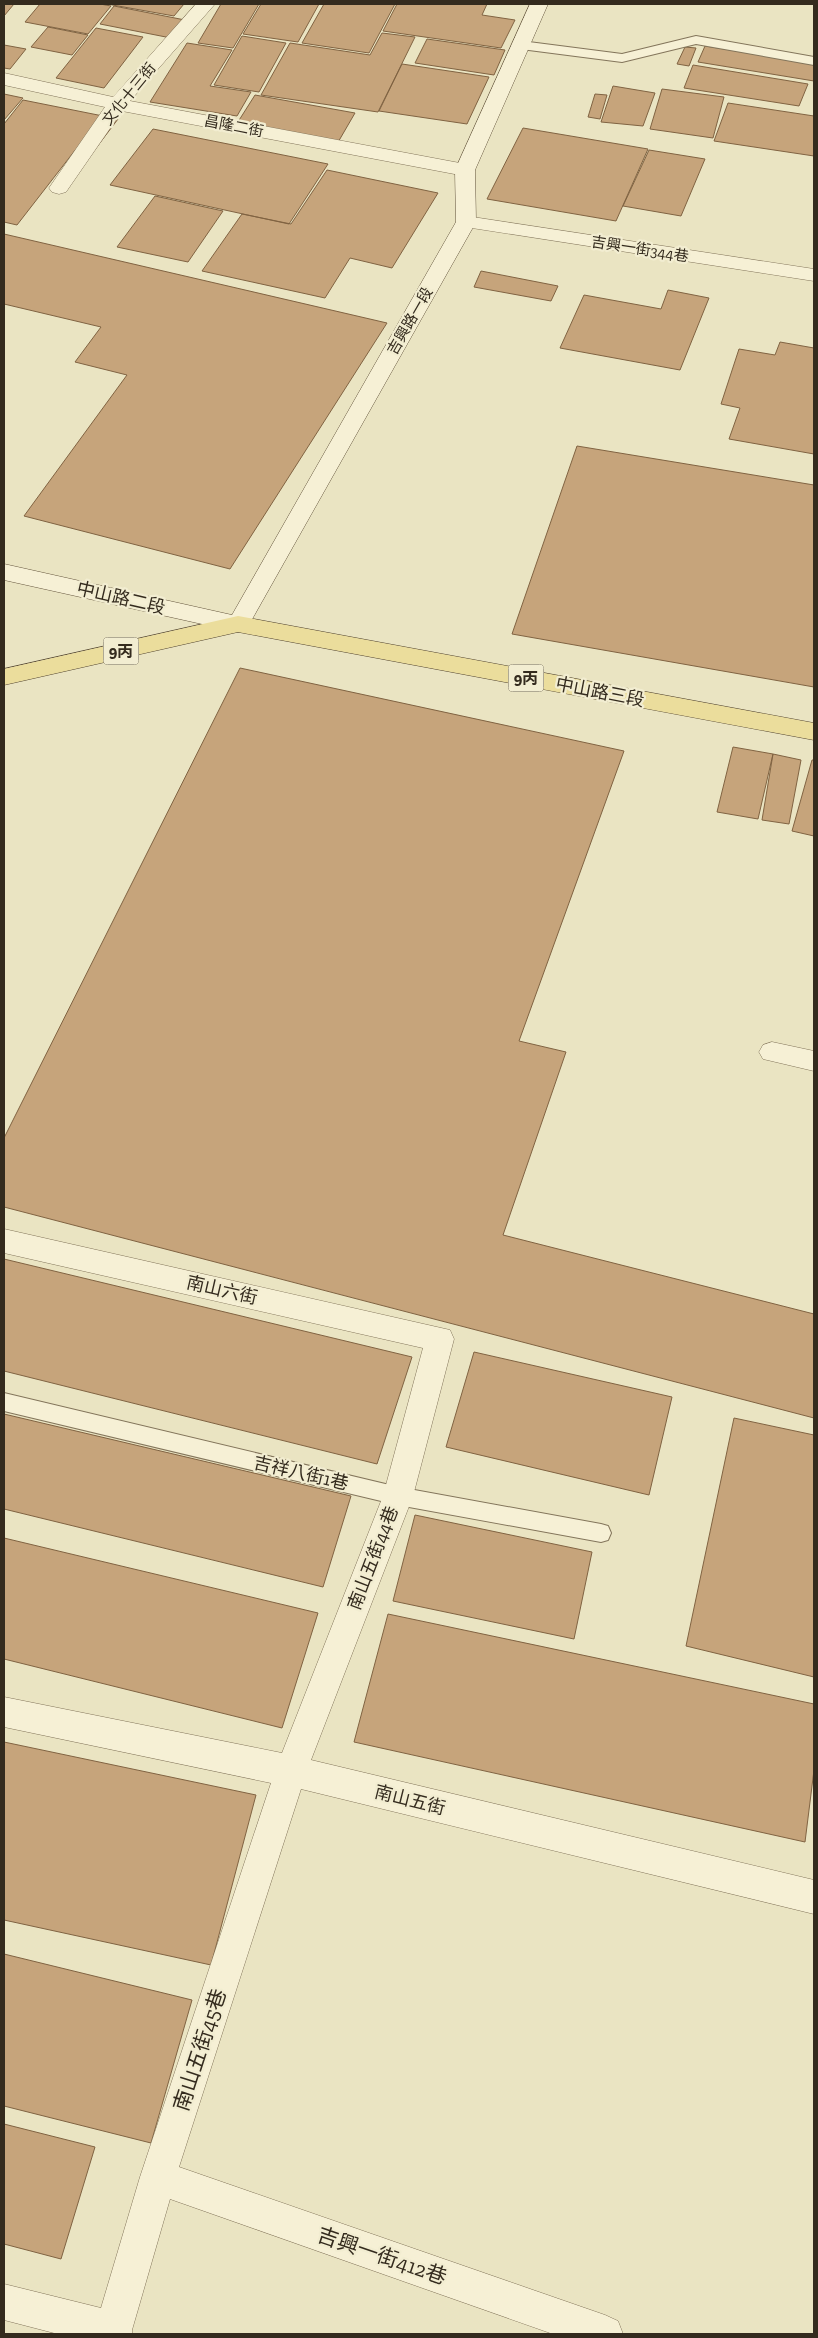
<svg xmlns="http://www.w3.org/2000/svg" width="818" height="2338" font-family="'Zilla Slab','Noto Sans TC',serif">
	<rect width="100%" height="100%" fill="#eae4c2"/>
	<path fill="#c6a47b" stroke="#806342" d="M4,4h10l-10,12z
		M40,4h60l11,2 -23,28 -63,-12z
		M107,4h77l-10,12z
		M221,4h38l-26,44 -35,-5z
		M261,4h58l-21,38 -55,-8z
		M324,4h71l-26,49 -67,-10z
		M397,4h90l-5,11 33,5 -14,28 -118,-17z
		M114,6l71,14 -14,18 -71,-14z
		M48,27l40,8 -16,20 -41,-8z
		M96,28l47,9 -39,51 -48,-10z
		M382,33l33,4 -37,75 -117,-17 29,-52 80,12z
		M242,36l44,7 -27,49 -45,-7z
		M427,39l78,11 -11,25 -79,-12z
		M187,43l45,7 -22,36 41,6 -14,24 -87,-14z
		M4,45l22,4 -16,20 -6,-1z
		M705,46l109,17v18l-116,-19z
		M685,47l11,1 -7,18 -12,-2z
		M402,64l87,13 -22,47 -88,-13z
		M693,65l115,19 -9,22 -115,-18z
		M613,86l42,7 -12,33 -42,-4z
		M662,89l62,8 -11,41 -63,-9z
		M4,94l19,4 -19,22z
		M595,94l12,1 -7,24 -12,-2z
		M255,95l100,18 -18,31 -101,-19z
		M23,100l95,19 -25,33 -17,-3 -59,76 -13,-3v-98z
		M728,103l86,13v40l-100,-15z
		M523,128l125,21 -32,72 -129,-22z
		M153,129l175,35 -39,60 -179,-39z
		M649,150l56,9 -24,57 -58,-10z
		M327,170l111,23 -46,75 -42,-10 -25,40 -123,-27 40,-57 49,10z
		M155,196l68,15 -35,51 -71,-15z
		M4,234l383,89 -157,246 -206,-53 103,-141 -52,-13 26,-35 -97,-23z
		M481,271l77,15 -7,15 -77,-14z
		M668,290l41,8 -29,72 -120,-22 24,-53 77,14z
		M780,342l34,6v106l-85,-15 11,-31 -19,-4 18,-55 36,6z
		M577,446l237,39v202l-302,-53z
		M240,668l384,83 -105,290 47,11 -63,183 311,79v104l-810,-211v-69z
		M733,747l40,7 -15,65 -41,-7z
		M773,754l28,6 -12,64 -27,-4z
		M812,760h2v76l-22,-5z
		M4,1259l408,98 -35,107 -373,-93z
		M474,1352l198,45 -23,98 -203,-48z
		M4,1414l347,82 -28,91 -319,-78z
		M734,1418l80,17v242l-128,-31z
		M415,1515l177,37 -18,87 -181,-38z
		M4,1538l314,75 -36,115 -278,-69z
		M388,1614l426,90v66l-9,72 -451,-100z
		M4,1742l252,53 -45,170 -207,-45z
		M4,1954l188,46 -41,143 -147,-37z
		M4,2124l91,23 -34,112 -57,-15z"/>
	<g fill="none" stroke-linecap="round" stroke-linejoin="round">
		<g stroke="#83755b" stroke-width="2">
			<path id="lane" d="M696,36l118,21v8l-118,-21 -74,18 -101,-13 -6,-4 6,-4 101,13z
				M4,1393l394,94 203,37 7,2 3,7 -3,7 -7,2 -203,-37 -394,-94z"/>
		</g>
		<g stroke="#83755b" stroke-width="1">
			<path id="street" d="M196,4h19l-85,97 335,63 7,2 3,4 -3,4 -7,2 -343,-65 -56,81 -7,2 -7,-2 -3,-4 56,-81 -101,-22v-12l109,24z
				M466,216l348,53v12l-355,-55 -3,-4 3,-4z
				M772,1042l42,9v20l-51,-12 -4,-7 4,-7z
				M4,1229l446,101 4,9 -41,157 -102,264 503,120v34l-513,-125 -122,378 426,148 13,6 5,13h-70l-383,-135 -38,131v4h-74l-54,-14v-36l97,24 39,-131 131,-394 -267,-56v-30l278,56 101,-257 40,-148 -419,-95z"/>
		</g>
		<g stroke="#65563e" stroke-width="1">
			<path id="secondary" d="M530,4h18l-73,166 1,52 -230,408 -8,2 -234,-52v-16l228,51 224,-393 -1,-52z"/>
		</g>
		<g stroke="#51432f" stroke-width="1">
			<path id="primary" d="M238,616l576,107v17l-576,-108 -234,53v-16z"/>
		</g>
		<use href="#lane" fill="#f6f0d5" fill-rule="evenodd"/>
		<use href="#street" fill="#f6f0d5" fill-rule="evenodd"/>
		<use href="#secondary" fill="#f6f0d5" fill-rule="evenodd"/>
		<use href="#primary" fill="#ebdd9c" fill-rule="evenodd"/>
	</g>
	<g text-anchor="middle" stroke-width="4.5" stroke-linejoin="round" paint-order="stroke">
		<g font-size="15" fill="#342b1e" stroke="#f2edd1">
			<text transform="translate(129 94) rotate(-51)" y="5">文化十三街</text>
			<text transform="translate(234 126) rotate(11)" y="5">昌隆二街</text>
			<text transform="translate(640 249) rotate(9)" y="5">吉興一街344巷</text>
			<text transform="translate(410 321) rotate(-60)" y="5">吉興路一段</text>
		</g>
		<g fill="#f2edd1" stroke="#6d6554" stroke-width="1">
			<rect x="103.5" y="637.5" width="35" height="27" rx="4"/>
			<rect x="508.5" y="664.5" width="35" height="27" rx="4"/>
		</g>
		<g font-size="16" font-weight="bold" fill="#342b1e">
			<text x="121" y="657">9丙</text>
			<text x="526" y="684">9丙</text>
		</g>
		<g font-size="18" fill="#342b1e" stroke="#f2edd1">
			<text transform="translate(121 598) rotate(13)" y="6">中山路二段</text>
			<text transform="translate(600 692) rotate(11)" y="6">中山路三段</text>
			<text transform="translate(222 1290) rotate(13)" y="6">南山六街</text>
			<text transform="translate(301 1473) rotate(13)" y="6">吉祥八街1巷</text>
			<text transform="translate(373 1558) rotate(-69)" y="6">南山五街44巷</text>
			<text transform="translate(410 1800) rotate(14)" y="6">南山五街</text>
		</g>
		<g font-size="21" fill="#342b1e" stroke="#f2edd1">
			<text transform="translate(200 2050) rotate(-72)" y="7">南山五街45巷</text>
			<text transform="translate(382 2256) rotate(19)" y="7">吉興一街412巷</text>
		</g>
	</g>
	<rect width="818" height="2338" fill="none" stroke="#342b1e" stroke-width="10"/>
</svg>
